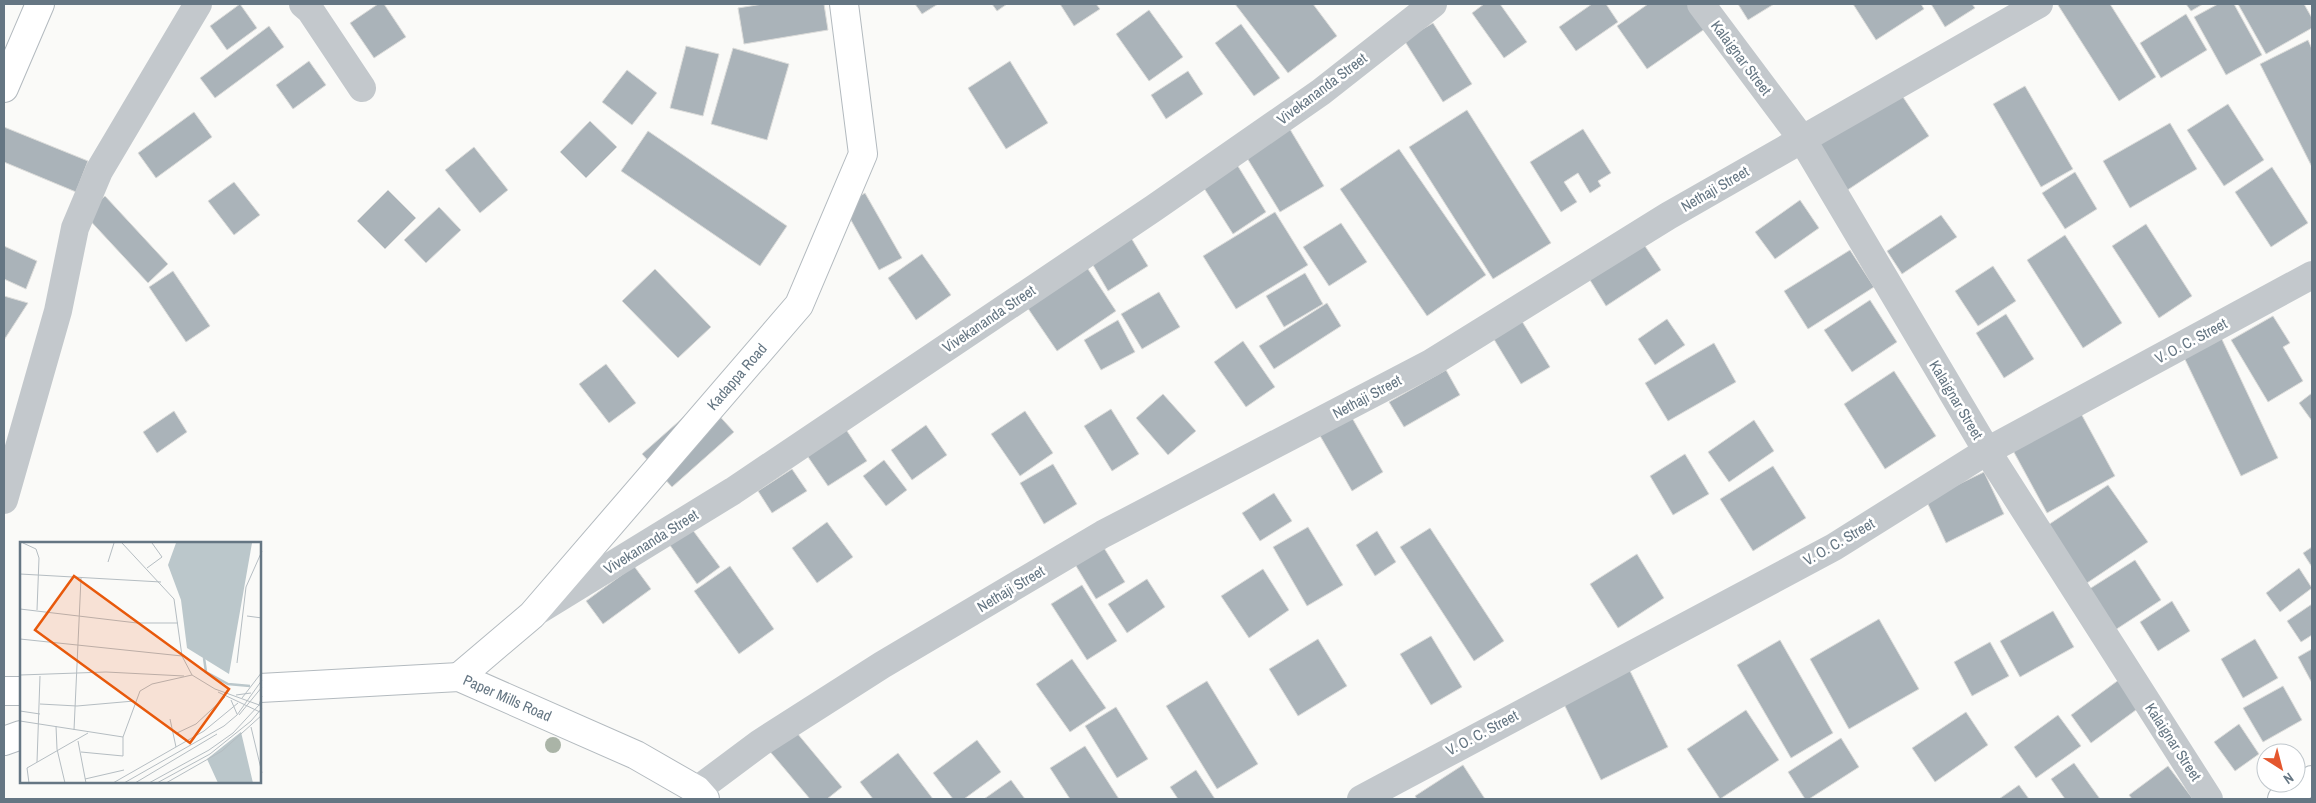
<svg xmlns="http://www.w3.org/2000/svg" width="2316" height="803" font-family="'Archivo Narrow',sans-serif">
	<rect width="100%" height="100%" fill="#fafaf8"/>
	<path fill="#aab3b9" stroke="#dcdcda" d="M240,4l17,24 -30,22 -17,-24z
		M378,4h6l22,33 -32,21 -24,-35z
		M763,4h61l4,26 -84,14 -6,-36z
		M915,4h23l-16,10z
		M992,4h15l-10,7z
		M1060,4h36l4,5 -26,17z
		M1235,4h78l24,32 -49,37z
		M1484,4h16l27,38 -23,16 -32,-45z
		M1592,4h14l12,18 -42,29 -17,-24z
		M1648,4h46l15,22 -62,43 -30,-43z
		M1738,4h36l-26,16z
		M1853,4h68l3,5 -48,31z
		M1931,4h41l3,4 -30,19z
		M2061,4h49l46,73 -37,24 -61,-96z
		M2186,4h17l-12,7z
		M2218,4h16l28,51 -36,20 -32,-58z
		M2238,4h66l8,14v10l-46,26z
		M1149,10l34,47 -34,24 -33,-47z
		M2186,14l21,36 -46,28 -21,-35z
		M1433,23l39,61 -29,18 -39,-62z
		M1241,24l39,54 -26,18 -39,-53z
		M269,26l15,21 -69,51 -15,-20z
		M2308,40l4,9v118l-52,-103z
		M686,46l33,8 -16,62 -33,-8z
		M733,48l56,16 -22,76 -56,-16z
		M309,61l17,24 -33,24 -17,-24z
		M1010,61l38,62 -42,26 -38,-61z
		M627,70l30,23 -25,32 -30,-23z
		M1188,71l15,23 -37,25 -15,-24z
		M2025,86l48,83 -32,18 -48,-83z
		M1897,88l32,48 -83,55 -32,-48z
		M2228,104l36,56 -40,26 -37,-56z
		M1467,110l84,133 -58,36 -84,-132z
		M194,112l18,25 -56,41 -18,-25z
		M590,121l27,26 -31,31 -26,-26z
		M2170,123l27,46 -67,39 -27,-47z
		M1288,126l36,60 -44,26 -36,-59z
		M4,127l84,34 -12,31 -72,-30z
		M1583,129l28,44 -13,8 3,5 -11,7 -12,-20 -14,9 13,20 -16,10 -31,-50z
		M648,131l139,95 -27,40 -139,-95z
		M474,147l34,43 -28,23 -35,-43z
		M1399,149l87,126 -59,41 -87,-127z
		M1236,163l30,49 -33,22 -31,-49z
		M2272,167l36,56 -37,24 -36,-55z
		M2075,172l22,37 -32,20 -23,-36z
		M234,182l26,33 -26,20 -26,-34z
		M388,190l28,28 -31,31 -28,-28z
		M865,193l37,65 -23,12 -36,-64z
		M105,196l63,68 -20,19 -64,-69z
		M1800,200l19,28 -44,31 -20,-27z
		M439,207l22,23 -35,33 -22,-23z
		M1275,212l33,53 -72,44 -33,-53z
		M1941,215l16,22 -55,37 -15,-23z
		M1341,223l26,39 -38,24 -26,-39z
		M2146,224l46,72 -33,22 -47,-72z
		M2065,235l57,88 -39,25 -56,-88z
		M1130,236l18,30 -40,25 -18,-31z
		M1639,237l22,33 -55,36 -21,-34z
		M4,246l33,15 -11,28 -22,-10z
		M1850,250l24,37 -66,42 -24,-38z
		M922,254l29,41 -35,25 -28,-42z
		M1086,266l30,45 -59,40 -30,-44z
		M1993,266l23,35 -38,25 -23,-35z
		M655,269l56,58 -33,31 -56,-57z
		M173,271l37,55 -24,16 -37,-55z
		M1305,273l18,31 -39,23 -18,-31z
		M1159,292l21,35 -38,22 -21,-35z
		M4,296l24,7 -24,37z
		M1870,300l27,42 -45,30 -28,-42z
		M1327,303l14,23 -67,43 -15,-23z
		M2006,314l28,45 -30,19 -28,-45z
		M2273,316l17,27 -7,4 20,34 -35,21 -37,-62z
		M1520,318l30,49 -29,17 -29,-48z
		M1667,319l18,26 -30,20 -17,-26z
		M1118,320l17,32 -34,18 -17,-30z
		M2218,331l60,127 -37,18 -61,-127z
		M1243,341l32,46 -29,20 -32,-45z
		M1714,343l22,39 -68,39 -23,-38z
		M606,364l30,39 -27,20 -30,-39z
		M1446,370l14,25 -56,32 -15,-25z
		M1894,371l42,65 -51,33 -41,-65z
		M2312,393v28l-13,-18z
		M1163,394l33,37 -28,24 -32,-37z
		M704,399l30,33 -62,55 -30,-33z
		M2078,408l37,68 -68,37 -37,-68z
		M1111,409l28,45 -27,17 -28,-45z
		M174,411l13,21 -30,21 -14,-21z
		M1025,411l28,42 -33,23 -29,-42z
		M1351,416l32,56 -31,19 -33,-57z
		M1754,420l20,31 -45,31 -21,-30z
		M926,425l21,30 -35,25 -21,-30z
		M845,428l22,33 -39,25 -22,-32z
		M1685,454l24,40 -36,21 -23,-39z
		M884,460l23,30 -21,16 -23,-30z
		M1053,464l24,40 -33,20 -24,-41z
		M1773,466l33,52 -53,33 -33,-52z
		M792,469l15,22 -35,22 -14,-22z
		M1984,472l20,42 -58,29 -20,-43z
		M2108,485l40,57 -64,43 -39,-58z
		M1274,493l18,28 -32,20 -18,-28z
		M827,522l26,35 -36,26 -25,-35z
		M689,525l31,42 -23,17 -30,-43z
		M1308,527l35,58 -36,21 -34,-59z
		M1430,528l74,113 -30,20 -74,-114z
		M1377,531l19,31 -21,14 -19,-31z
		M1101,543l24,39 -29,17 -23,-38z
		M2312,547v20l-9,-14z
		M1637,554l27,44 -46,30 -28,-44z
		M2135,560l26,40 -52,34 -26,-41z
		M634,566l17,23 -48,35 -17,-23z
		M730,566l44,63 -35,25 -45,-63z
		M2299,568l13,20 -32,24 -14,-19z
		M1263,569l26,41 -40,28 -28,-42z
		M1147,579l18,28 -38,26 -19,-29z
		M1082,585l35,56 -30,19 -36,-56z
		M2172,601l18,30 -32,20 -18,-29z
		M2312,604v31l-11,7 -14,-21z
		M2053,611l21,36 -54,30 -20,-36z
		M1879,619l40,70 -70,40 -39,-70z
		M1431,636l31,51 -31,18 -31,-51z
		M1318,639l29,47 -49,30 -29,-47z
		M2255,639l23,39 -35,20 -22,-39z
		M1780,640l53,93 -42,25 -54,-93z
		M1990,642l19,34 -37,20 -18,-34z
		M2312,649v34l-14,-26z
		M1072,659l34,49 -36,24 -34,-48z
		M1627,665l41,82 -67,33 -40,-82z
		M2120,679l20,28 -49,36 -20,-28z
		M1207,681l51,83 -41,25 -51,-83z
		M2283,686l19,34 -39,22 -20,-34z
		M1116,707l32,52 -31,19 -32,-52z
		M1746,710l33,50 -59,39 -33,-50z
		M1966,712l22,33 -53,37 -23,-34z
		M2058,715l23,31 -45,32 -22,-31z
		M2239,724l20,30 -24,17 -21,-29z
		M792,727l50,60 -15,12h-17l-43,-51z
		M1841,738l18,29 -50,32h-4l-17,-27z
		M977,740l24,32 -37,27h-11l-20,-26z
		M1085,746l34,53h-49l-20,-31z
		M898,753l35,46h-60l-13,-17z
		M2074,763l26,36h-35l-14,-20z
		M1463,765l22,34h-68l-2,-3z
		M2168,766l25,33h-61l-3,-4z
		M1196,770l19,29h-37l-8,-12z
		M1011,780l14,19h-41z
		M2019,785l10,14h-30z"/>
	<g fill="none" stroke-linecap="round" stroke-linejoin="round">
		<g stroke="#b3babf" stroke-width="30">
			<g id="secondary">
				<path d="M4,88l36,-84"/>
				<path id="s1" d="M459,677l73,-62 267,-310 64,-151 -19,-150"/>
				<path id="s2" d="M260,688l199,-11 177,78 61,35 8,9"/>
				<path d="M4,691h17"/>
				<path d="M4,741l17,-6"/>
				<path d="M2282,799l30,-19"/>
			</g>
		</g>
		<path stroke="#c3c8cc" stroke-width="28" d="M303,4l7,6 52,78
			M1701,4l101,135 185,312 222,348
			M4,500l54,-189 17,-83 24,-57 99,-167
			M539,610l194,-119 421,-283 167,-116 112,-88
			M697,790l63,-47 122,-78 221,-131 328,-171 237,-147 371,-212
			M1361,799l473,-252 153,-96 325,-176"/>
		<use href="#secondary" stroke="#fff" stroke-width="28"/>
	</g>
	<circle fill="#aab4a7" cx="553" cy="745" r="8"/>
	<g text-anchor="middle" stroke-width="5" stroke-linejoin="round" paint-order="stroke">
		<g font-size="15" fill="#657683" stroke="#fff">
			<text transform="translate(1741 58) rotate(53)" y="5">Kalaignar Street</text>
			<text transform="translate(1322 89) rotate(-37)" y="5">Vivekananda Street</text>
			<text transform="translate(1715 189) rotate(-30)" y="5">Nethaji Street</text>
			<text transform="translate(989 319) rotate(-34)" y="5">Vivekananda Street</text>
			<text transform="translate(2191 341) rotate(-28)" y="5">V. O. C. Street</text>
			<text dy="5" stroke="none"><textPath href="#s1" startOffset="410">Kadappa Road</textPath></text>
			<text transform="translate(1367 397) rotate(-28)" y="5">Nethaji Street</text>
			<text transform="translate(1956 400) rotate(59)" y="5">Kalaignar Street</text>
			<text transform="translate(651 542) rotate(-32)" y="5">Vivekananda Street</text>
			<text transform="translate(1839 542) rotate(-30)" y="5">V. O. C. Street</text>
			<text transform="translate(1011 589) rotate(-31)" y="5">Nethaji Street</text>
			<text dy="5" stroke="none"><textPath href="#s2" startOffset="252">Paper Mills Road</textPath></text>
			<text transform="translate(1482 733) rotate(-28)" y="5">V. O. C. Street</text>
			<text transform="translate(2173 742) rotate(57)" y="5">Kalaignar Street</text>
		</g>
	</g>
	<g transform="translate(20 542)">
		<rect width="241" height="241" fill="#fafaf8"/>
		<path d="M156,1h76l-23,131 -42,-26 -6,-48 -13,-35zM221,190l12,51h-35l-11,-24z" fill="#bbc7cb"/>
		<path fill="none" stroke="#bbc7cb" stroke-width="2.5" d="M184,116l2,14 22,12 22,2"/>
		<path fill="none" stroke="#b5bdc2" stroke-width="1" d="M3,1l13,6 3,9 -2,52M102,1l52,56 8,57 10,19 23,14 47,17M88,20l6,-19M127,26l15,-11 -10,-14M0,32l141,8M0,67l117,14h41M227,74l15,2M0,97l162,17M217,121l9,-76 16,-36M0,133l86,-3 78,4M198,150l44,21M216,153l15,-2M222,156l20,-26M211,158l6,14M20,162l37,2 57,-5M0,169l20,3M219,173l23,-28M150,177l6,28M0,179l103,16 17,-46 12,-7 40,-9M36,184l1,23 8,34M231,185l11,46M54,188l7,-152M157,191l19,-9 29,-27M58,199l8,42M61,210l42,4v-19M17,220l3,-86M65,237l39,-9M9,241l-2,-15 61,-35M93,241l91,-52 34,-28M104,241l100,-57 13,-11 25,-35M115,241l82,-49M129,241l60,-33 24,-17 26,-28 3,-9M137,241l53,-29 41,-33 11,-13M146,241l56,-32 40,-36"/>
		<path fill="#e8590c" fill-opacity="0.15" stroke="#e8590c" stroke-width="2.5" d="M54,34l155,113 -39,54 -155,-113z"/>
		<rect width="241" height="241" fill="none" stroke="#657683" stroke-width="2.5"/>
	</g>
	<rect width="2316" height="803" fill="none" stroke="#657683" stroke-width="10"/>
	<g transform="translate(2281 768) rotate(144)"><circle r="24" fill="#ffffff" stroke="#c1c8cd"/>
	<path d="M0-4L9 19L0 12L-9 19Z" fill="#e4572e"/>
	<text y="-8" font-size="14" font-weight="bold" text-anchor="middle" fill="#657683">N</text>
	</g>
</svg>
